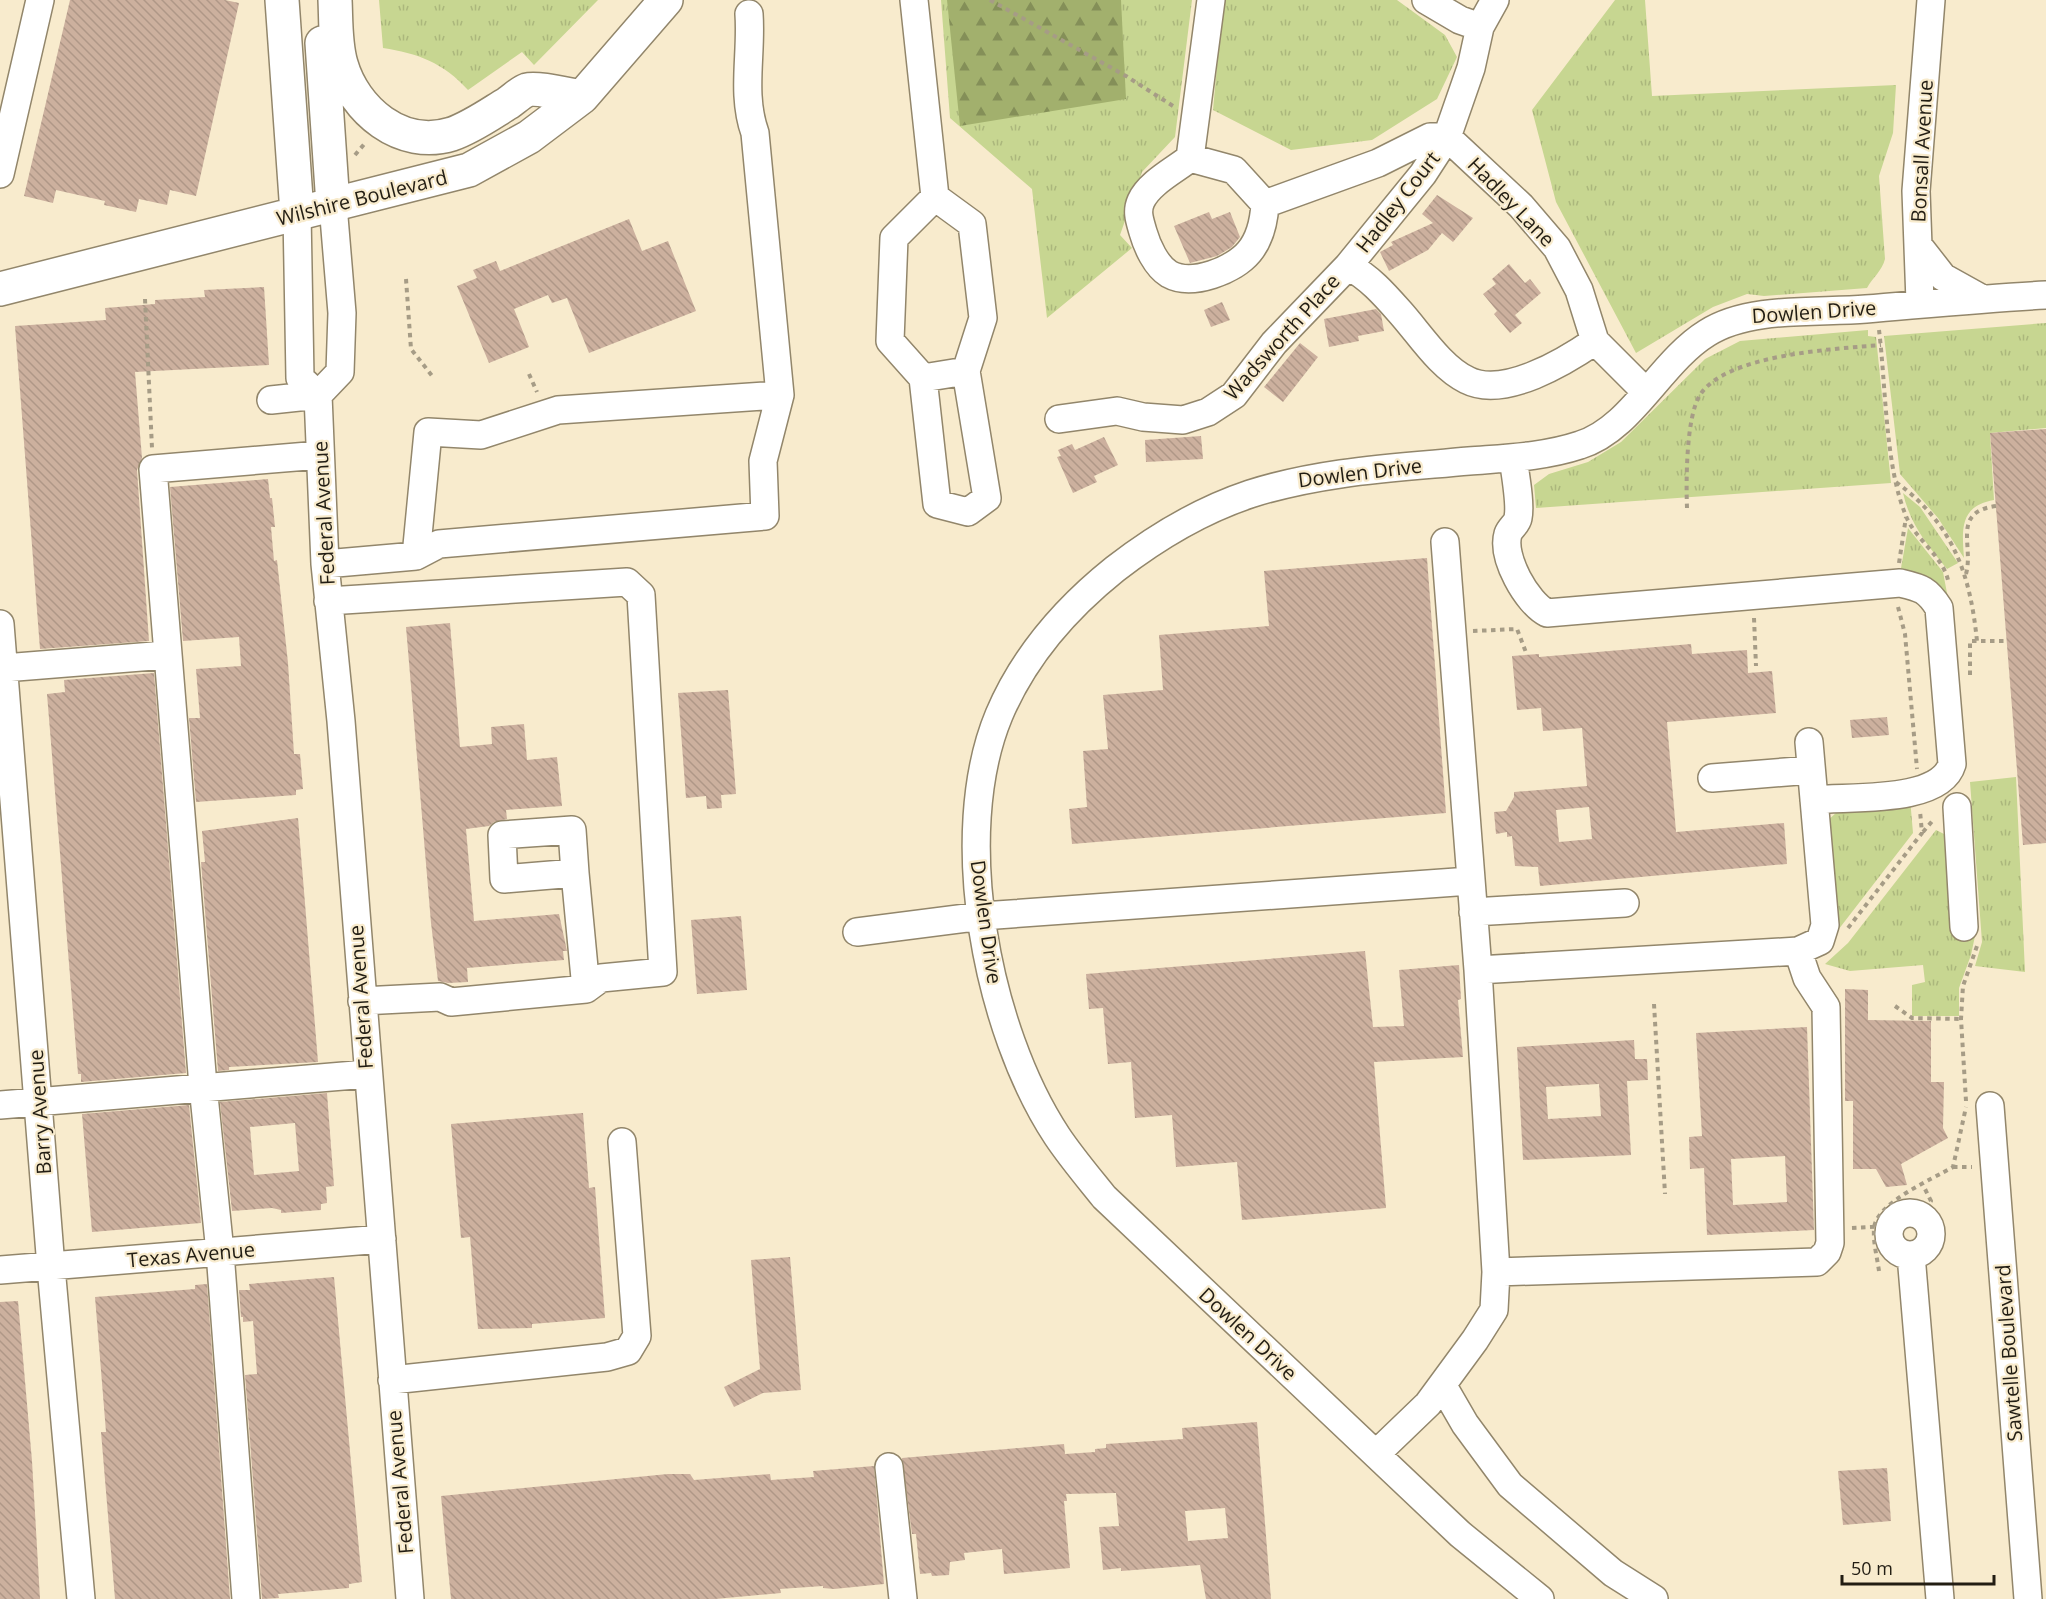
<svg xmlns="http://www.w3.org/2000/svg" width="2046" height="1599" font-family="'Open Sans',sans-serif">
	<defs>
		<pattern id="grass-tufts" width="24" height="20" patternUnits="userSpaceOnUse" patternTransform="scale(1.5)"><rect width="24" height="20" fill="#c7d691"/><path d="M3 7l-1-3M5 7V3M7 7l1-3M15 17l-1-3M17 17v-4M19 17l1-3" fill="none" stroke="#abb77c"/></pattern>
		<pattern id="forest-firs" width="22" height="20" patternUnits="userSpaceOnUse" patternTransform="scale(1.5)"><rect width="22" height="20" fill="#a2b06d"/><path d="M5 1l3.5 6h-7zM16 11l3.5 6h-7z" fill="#848f58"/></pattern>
		<pattern id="building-back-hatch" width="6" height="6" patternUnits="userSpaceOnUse" patternTransform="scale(1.5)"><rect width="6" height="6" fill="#ccb09e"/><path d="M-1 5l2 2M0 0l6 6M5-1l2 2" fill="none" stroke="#af9787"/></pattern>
	</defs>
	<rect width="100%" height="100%" fill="#f8ebcd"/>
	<path fill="url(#grass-tufts)" d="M379,0h219l-64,65 -12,-13 -54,38c-24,-27 -51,-37 -85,-42z
		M941,0h251l-17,137 -33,35 -22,63 12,13 -85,70 -15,-129 -82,-71z
		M1223,0h174l48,35 12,22 -20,42 -65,41 -81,10 -78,-40z
		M1615,0h30l7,96 244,-11 -3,48 -14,43 6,83c-3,12 -12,18 -18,29l-103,8 -17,-2 -34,13 -77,46 -80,-151 -24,-92z
		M2046,323v105l-56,5 4,67c-35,6 -32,30 -30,58l-26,-40 -38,-44 -16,-138z
		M1868,330v6l8,1 15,146 -355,25 -2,-23 15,-11 39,-12 33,-20 84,-83 35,-18z
		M1903,493l17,14 38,56 -11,6c-20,-24 -37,-45 -44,-76z
		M1908,528l35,44 7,37 -50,-35z
		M2016,777l9,195 -50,-6 7,-24 -12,-160z
		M1910,798l3,35 -78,101 -9,-112 21,-19z
		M1936,830l16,8 20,94 3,4 -4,19 -12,33v28h-47v-31l13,-3 -2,-17 -73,6 -25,-7 23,-21z"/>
	<path fill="url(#forest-firs)" d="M947,0h174l5,99 -166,27z"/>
	<path fill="url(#building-back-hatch)" fill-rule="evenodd" d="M70,0h155l14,3 -43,193 -26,-6 -3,15 -28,-6 -3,13 -32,-7 1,-4 -49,-11 -3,13 -29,-7z
		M1437,195l36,23 -20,24 -11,-9 -14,17 -39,21 -9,-19 13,-7 -2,-3 42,-19 -11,-9z
		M1209,212l3,7 18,-7 10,25 -8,10 -15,9 -27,7 -16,-37z
		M629,219l13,32 26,-10 28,70 -107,42 -22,-55 -15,5 -4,-8 -34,14 15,38 -40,16 -32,-77 20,-8 -4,-8 23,-9 4,10z
		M1509,264l16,19 5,-4 11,14 -26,22 7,8 -12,10 -16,-19 3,-3 -14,-17 13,-10 -4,-5z
		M264,287l5,78 -134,7 7,86 -5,12 12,171 -109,8 -25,-323 91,-6 -1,-12 50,-4v-4l50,-3 -1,-7z
		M1222,302l8,18 -19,7 -7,-17z
		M1376,309l5,5 3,17 -26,5 1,5 -30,6 -5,-28z
		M1300,343l18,14 -35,45 -19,-15z
		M2046,429v414l-23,2 -33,-412z
		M1201,436l2,23 -57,3 -1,-22z
		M1104,437l14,28 -24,11 3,6 -24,11 -16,-36 4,-1 -3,-6 14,-6 3,6z
		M268,479l2,19h2l3,29h-4l3,34 3,-1 11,103 6,91h6l3,35 -7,1v5l-100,7 -7,-84h11l-4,-49 45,-3 -2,-29 -56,4 -13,-154z
		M1427,558l19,255 -374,31 -3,-35 18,-2 -4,-56 25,-2 -5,-54 60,-5 -4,-55 110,-9 -5,-55z
		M450,623l10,124 32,-3 -1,-17 33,-3 3,36 30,-3 5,49 -56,4 1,9 -13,3 -5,4 -23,3 8,92 85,-7 8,37h-4l1,9 -97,8 1,14 -20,1 -10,-2 -7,-58 -25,-296z
		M1691,644l1,10 55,-4 1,23 24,-2 4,42 -109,9 9,110 108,-9 3,41 -247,22 -2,-19 -23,-1 -3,-30 -5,1v-5l-11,2 -2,-22 12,-1 8,-14v-5l73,-6 -5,-58 -39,3 -2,-23 -24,2 -5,-54 27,-2v3zM1589,807l3,32 -33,3 -3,-32z
		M154,673l32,400 -105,9v-8h-3l-31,-380 18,-2 -1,-12z
		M728,690l8,104 -15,1 1,13 -15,1 -1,-13 -20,2 -8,-105z
		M1887,717l2,18 -37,3 -2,-18z
		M298,818l20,244 -89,5v3l-11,1 -17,-209h4l-3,-31z
		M741,916l6,74 -50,4 -6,-74z
		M1365,951l8,76 31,-1 -5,-56 60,-5 2,34 -3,1 5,57 -89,5 12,146 -144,12 -5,-58 -61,5 -4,-52 -37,3 -4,-56 -23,2 -5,-56 -14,1 -3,-35z
		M1845,989l23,1v30l63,1v61h13l-1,46 5,10 -47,26 6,21 -21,2 -10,-18h-23v-68h-8z
		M1807,1027l7,203 -107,5 -3,-67 -14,1 -1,-32 13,-1 -6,-103zM1785,1156l2,46 -54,3 -2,-46z
		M1634,1040l1,19h12l1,21 -21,1 4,74 -108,5 -6,-113zM1599,1084l2,32 -53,3 -2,-32z
		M327,1093l7,93 -8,1 1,16 -6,1v6l-40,3v-3l-9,-2 -40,3 -12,-109zM295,1123l4,48 -45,4 -4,-48z
		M189,1105l12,118 -109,9 -10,-118z
		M583,1113l6,75 6,-1 10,131 -73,6v4l-54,1 -8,-92 -9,1 -10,-114z
		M790,1257l11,133 -38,3 -29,14 -10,-20 36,-18 -9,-109z
		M334,1277l28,305 -13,2v4l-71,6 1,4 -17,1 -17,-224 12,-1 -4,-53 -10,1v-5h-2l-2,-27h11l-1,-6z
		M207,1284l23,315h-115l-14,-167h5l-11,-135 100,-8v-4z
		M18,1301l14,160 8,138h-40v-297z
		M1257,1422l14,177h-65l-6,-34 -79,6v-3l-18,2 -4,-43 20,-1 -3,-33 -50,1 1,7h-3l6,67 -66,6 -2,-25 -38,4 1,7 -15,2 -1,13 -17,1 -1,-3 -11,1 -4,-40h-4l-10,-76 162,-14 1,10 30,-2v-3l11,-1v-4l77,-5 -1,-11zM1225,1508l3,30 -40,3 -3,-30z
		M874,1466l10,118 -50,5 -11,-1v-2l-43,3 1,4 -66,6h-264l-10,-103 227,-22h22l4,6 76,-6 1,6 43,-3 -1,-6z
		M1887,1468l4,53 -48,4 -5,-54z"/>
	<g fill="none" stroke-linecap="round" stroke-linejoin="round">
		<g stroke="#92866b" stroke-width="30">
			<path id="minor" d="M914,0l21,197 37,27 11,94 -17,53 -43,7 -33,-37 4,-103 41,-41
				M1426,0l34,20 20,7
				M1495,0l-15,27 -9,41 -24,69 74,69 36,42 22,42 16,51 51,51
				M1190,158l44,12 31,34c-1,16 -5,35 -16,48 -15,18 -57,35 -80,22 -13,-8 -22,-28 -26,-42 -3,-11 -7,-20 -2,-31 8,-18 34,-31 49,-43l21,-158
				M0,174l40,-174
				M1265,204l113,-41 52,-26h17
				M297,213l3,165 18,17 7,169 16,157 69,878
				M1918,245l25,32 36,20
				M1348,266l75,-92 24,-37
				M1920,302l-4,-111 15,-191
				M923,378l14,126 31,8 19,-14 -21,-127
				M318,395l22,-23 2,-59 -9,-108
				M271,400l47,-5
				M1059,419l58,-8 26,6 40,3 25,-8 26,-17 40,-52 74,-77c21,11 36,28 51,45 20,22 41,56 68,69 37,19 99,-19 128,-39
				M1513,458c2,15 8,46 5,60 -1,6 -8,10 -10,16 -7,23 19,69 39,79l353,-30c21,5 27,6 39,25l13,156c-12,40 -103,32 -138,36
				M416,556l12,-124 53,3 77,-25 222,-15
				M325,564l91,-8 23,-12 326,-28 -2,-55 17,-66 -25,-262c-14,-39 -3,-79 -6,-119
				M328,601l299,-19 14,13 22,377 -62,6 -15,11 -135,13 -11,-5 -78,4
				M0,624l51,643 30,332
				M4,668l162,-13
				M1712,778l99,-8
				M1957,807l7,120
				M575,873l-3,-43 -70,5 2,44 71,-6 11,116
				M1473,912l152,-9
				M857,932l125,-16 488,-35
				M1478,970l320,-19 22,-10 5,-16 -16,-183
				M0,1105l367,-31
				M1990,1106l38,493
				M1889 1234a21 21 0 1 1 42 0a21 21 0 1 1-42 0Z
				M1911,1255l29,344
				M0,1270l382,-31
				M1496,1272l321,-10 10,-10 3,-9 -4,-236 -19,-29 -9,-27
				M392,1380l215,-23 21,-6 9,-15 -15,-194
				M1443,1386l22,38 45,61 103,88 41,26
				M1376,1454l52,-50 47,-64 19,-30 2,-38 -18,-302 -33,-428
				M889,1467l14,132
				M246,1599l-26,-347 -17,-166 -50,-617 167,-14
				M1540,1599l-80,-65 -356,-337c-16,-20 -33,-40 -47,-61 -70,-106 -108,-301 -58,-421 25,-59 66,-106 116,-146 40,-31 87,-59 135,-75 72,-23 144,-26 219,-33 37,-3 75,-4 111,-16 52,-16 80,-83 127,-112 42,-27 110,-20 159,-24 60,-5 120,-11 180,-14"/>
		</g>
		<g stroke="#92866b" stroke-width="36">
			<path id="major" d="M282,0l15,213
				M335,0c1,20 0,44 6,64 13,46 60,86 111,70 20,-7 38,-20 56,-31 6,-4 13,-11 19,-13 10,-3 42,5 55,7
				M322,43l11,162
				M0,289l469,-119 60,-33 53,-40 84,-97"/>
		</g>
		<path stroke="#a69c86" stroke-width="4" stroke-dasharray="4.5 4.5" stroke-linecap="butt" d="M990,0l136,76 47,30
			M355,155l11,-13
			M406,279l5,70 22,28
			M145,299l7,149
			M1879,330c7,56 6,136 27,186 9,23 36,39 42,64
			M529,374l8,18
			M1896,482c57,42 74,91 81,159
			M1687,508c-1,-27 -1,-91 13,-113 26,-41 135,-46 181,-50
			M1899,563l7,-46
			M1966,574c8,-29 -15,-62 30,-68
			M1898,607l7,27 12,135
			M1754,618l2,48
			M1473,631l44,-2 10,26
			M1970,675v-34h37
			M1923,832l11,-13
			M1848,928l74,-95 -2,-22
			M1654,1004l11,190
			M1895,1006l17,12 49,1
			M1966,1101l-5,-82 2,-33 14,-40
			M1953,1167h19
			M1918,1214l13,-13 -8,-16
			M1852,1228l38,-2
			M1879,1271c-2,-14 -6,-29 -5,-42 1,-26 59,-50 79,-62l13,-60"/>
		<use href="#minor" stroke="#fff" stroke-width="27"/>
		<use href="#major" stroke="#fff" stroke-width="33"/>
	</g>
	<g text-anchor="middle" stroke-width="4.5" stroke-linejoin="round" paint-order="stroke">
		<g font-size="20" fill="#221d13" stroke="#f8ebcd">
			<text transform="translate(1922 151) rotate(-87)" y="7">Bonsall Avenue</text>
			<text transform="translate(362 198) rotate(-14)" y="7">Wilshire Boulevard</text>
			<text transform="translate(1398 202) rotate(-52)" y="7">Hadley Court</text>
			<text transform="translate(1511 202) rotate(46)" y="7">Hadley Lane</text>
			<text transform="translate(1814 312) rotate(-4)" y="7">Dowlen Drive</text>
			<text transform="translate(1282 337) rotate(-48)" y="7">Wadsworth Place</text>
			<text transform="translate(1360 473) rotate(-7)" y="7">Dowlen Drive</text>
			<text transform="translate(324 513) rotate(-93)" y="7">Federal Avenue</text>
			<text transform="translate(986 922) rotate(82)" y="7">Dowlen Drive</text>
			<text transform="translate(361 997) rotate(-94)" y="7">Federal Avenue</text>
			<text transform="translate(40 1112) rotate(-94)" y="7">Barry Avenue</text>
			<text transform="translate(191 1255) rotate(-5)" y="7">Texas Avenue</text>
			<text transform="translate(1248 1334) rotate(43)" y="7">Dowlen Drive</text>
			<text transform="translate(2009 1353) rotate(-94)" y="7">Sawtelle Boulevard</text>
			<text transform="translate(400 1482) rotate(-95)" y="7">Federal Avenue</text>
		</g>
	</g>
	<path d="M1842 1575v9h152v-9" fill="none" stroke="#221d13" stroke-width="3"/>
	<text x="1851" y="1575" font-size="18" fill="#221d13" stroke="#f8ebcd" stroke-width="4.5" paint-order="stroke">50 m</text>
</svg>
